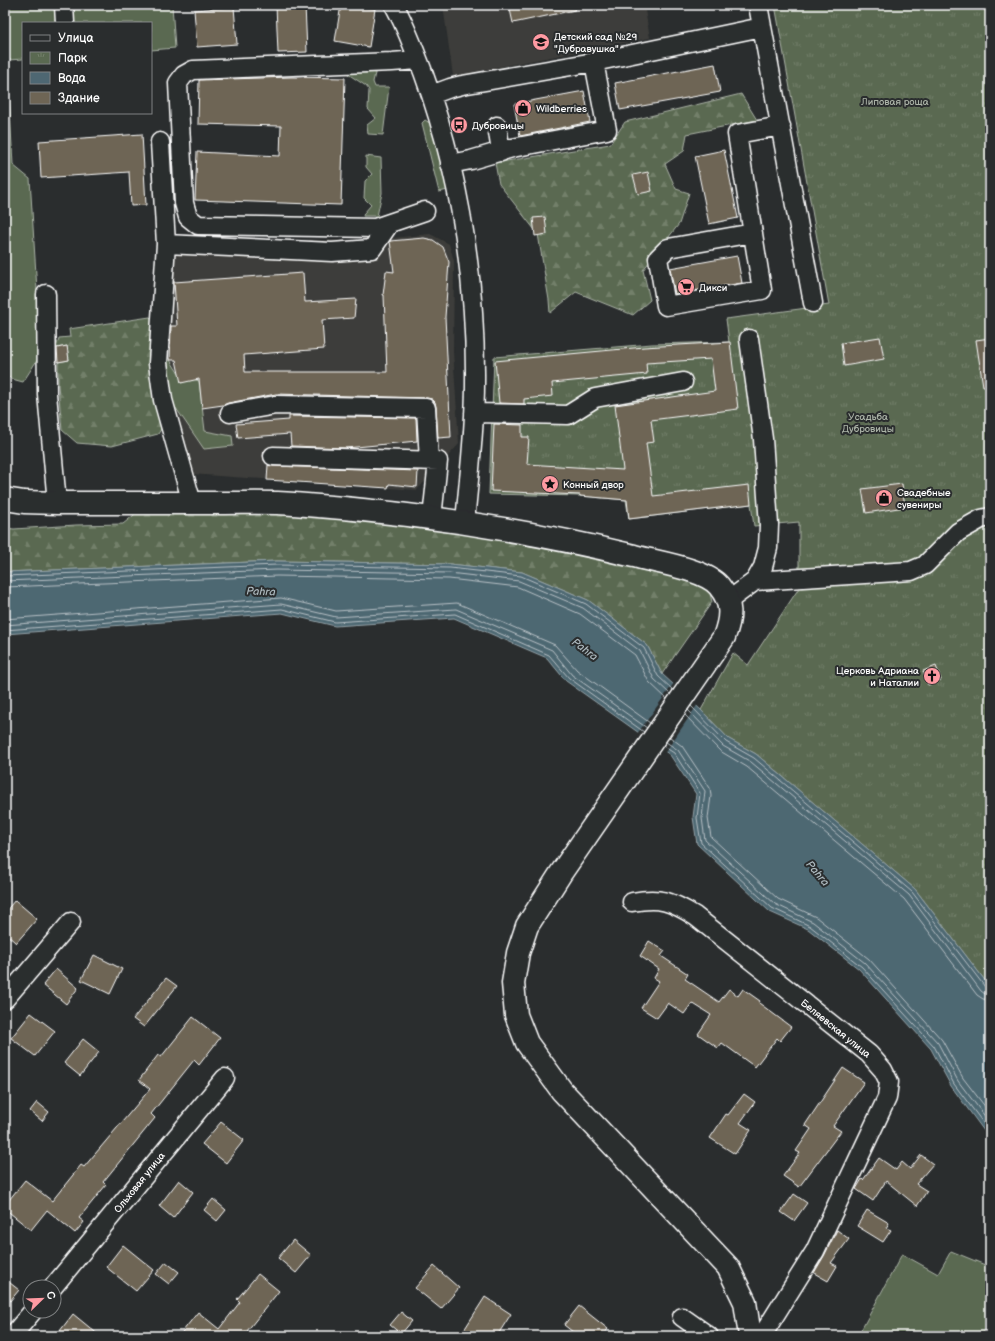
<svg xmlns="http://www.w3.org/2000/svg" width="995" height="1341" font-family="'Balsamiq Sans',sans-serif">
	<defs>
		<pattern id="forest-firs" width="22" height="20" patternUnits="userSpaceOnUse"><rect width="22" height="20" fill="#5a6951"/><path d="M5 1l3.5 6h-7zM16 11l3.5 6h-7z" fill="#73806b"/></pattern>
		<pattern id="park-tufts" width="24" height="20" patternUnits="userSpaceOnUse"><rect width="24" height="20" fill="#5a6951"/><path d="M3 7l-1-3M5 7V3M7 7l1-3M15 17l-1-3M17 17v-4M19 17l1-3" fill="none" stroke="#73806b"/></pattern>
	</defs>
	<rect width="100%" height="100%" fill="#2a2d2e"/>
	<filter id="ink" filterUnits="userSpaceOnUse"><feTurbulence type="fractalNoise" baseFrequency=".025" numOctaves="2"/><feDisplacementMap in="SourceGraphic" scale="8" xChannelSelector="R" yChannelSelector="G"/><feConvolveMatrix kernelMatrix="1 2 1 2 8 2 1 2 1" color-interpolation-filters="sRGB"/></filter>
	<g filter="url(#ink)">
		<path fill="#3e3e3a" d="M443,5h201l6,33 -197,38z
			M430,234l19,10 5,17 -1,91 6,92 -42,46 -226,-16 -22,-76 -4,-36 9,-124 192,3z"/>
		<path fill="#5a6951" stroke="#acb4a8" d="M5,5h59l1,18h-42v36l-15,1v-5h-3z
			M69,5h103l3,43 -24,2v-27h-80z
			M376,69l-3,13 2,5h14l-6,48 -15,-1 -1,-9 9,-7 -8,-9 1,-19 -3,-4 -24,-16z
			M8,72l5,93 17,14 11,175 -18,28 -11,-3 -7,-4v-302z
			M425,120l8,5 15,65 -9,2 -17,-69z
			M366,156l15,2 1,35 -5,23h-14l1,-3 7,-8 -7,-7 1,-17 7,-7 -6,-7z
			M170,360l9,14 20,7 6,50 27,5 1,10 -29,3 -35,-51 -4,-36z
			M951,1251l39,16v69h-132l44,-82 36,20z"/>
		<path fill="url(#forest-firs)" stroke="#acb4a8" d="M741,94l16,26 -70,14 -3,17 -19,13 11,25 13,4 -10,31 -36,46 7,30 -17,15 -57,-23 -26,21 -1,-13 -11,-66 -39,-50 -4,-21 115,-19 15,-22z
			M150,317l3,3 10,106 -5,8 -46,12 -35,-3 -15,-13 -4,-45v-23l11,-2 -2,-14 -11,2 3,-10 11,-1 -1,-8z
			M149,503l223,8 334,66 6,25 -50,72 -15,-29 -59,-45 -66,-28 -72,-8 -173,-3 -272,11v-44l9,1 62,-4 47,-1z"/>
		<path fill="url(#park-tufts)" stroke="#acb4a8" d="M775,5h215v982l-75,-98 -159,-135 -27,-15 -28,-29 32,-57 15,12 51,-77v-66l-45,4 -3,-22 -122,15 -3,-19 -46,-4 -91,-2 5,-137 158,-13 77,-2 -3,-23 103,-14z"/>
		<path fill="#4e6772" stroke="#95a4aa" d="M277,561l173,3 72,8 66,28 59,45 15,29 39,36 28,29 27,15 159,135 75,98v152l-39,-53 -20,-37 -72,-80 -51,-40 -38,-17 -73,-68 -4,-27 3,-23 -26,-39 -104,-74 -19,-23 -93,-40 -119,8 -53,-13 -277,21v-62z"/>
		<path fill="#2a2d2e" d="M674,683l24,21 -34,50 -27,-20z"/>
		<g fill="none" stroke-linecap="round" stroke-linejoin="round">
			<path stroke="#b8c2c7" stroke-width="1" d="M5,576l272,-11 173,3 71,8 65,28 58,44 14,28 15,14
				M5,581l272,-11 172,3 70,8 64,27 57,43 14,28 16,15
				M5,587l272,-11 172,3 69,8 62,27 55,41 14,27 18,17
				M5,619l276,-21 55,13 121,-8 98,42 22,25 73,53
				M5,625l276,-21 55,13 120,-8 96,41 20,25 75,53
				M5,630l277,-21 53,13 120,-8 94,41 20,23 75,54
				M691,706l35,36 28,16 158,134 73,95 5,2
				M688,710l35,36 28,16 158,133 72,96 4,3h5
				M685,715l35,36 27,16 157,132 73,96 6,4 7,1
				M670,737l12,9 28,42 1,8 -3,22 3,19 67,62 38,18 53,42 73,81 21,38 27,35
				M666,742l12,8 27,41 -3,27 3,22 70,64 38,18 52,41 73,80 20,38 32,42
				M663,746l11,7 26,40 -3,25 4,25 71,65 38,18 52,41 72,79 20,38 36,48"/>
		</g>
		<path fill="#6e6555" stroke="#fff" d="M276,5h29l2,47 -29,1z
			M341,5h11l23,4 -6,38 -34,-6z
			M509,5h66v5l-62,13z
			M234,7l3,37 -40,3 -3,-37z
			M715,64l5,28 -100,18 -5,-27z
			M291,77l54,1 -4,127 -146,-5 2,-48 83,4 1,-30 -83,-2 1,-44z
			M584,91l6,31 -70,14 -6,-32z
			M142,134l4,71 -15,1 -2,-34 -88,6 -2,-37z
			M724,150l14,68 -29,6 -14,-68z
			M648,172l4,19 -14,3 -5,-19z
			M545,217l2,17 -12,2 -2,-18z
			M424,238l9,2 10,7 6,15 -4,55 6,120 -13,1 -2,-31 -1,-5 -3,-3 -5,-1 -151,-4 -48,9 -5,2 -21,3 -3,-29 -18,4 -5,-23h-6l1,-34h6l-3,-44 129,-9 2,29 51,-3 -2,19 -32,2 2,29 -80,6 1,17h142l-3,-77h-1l3,-24 8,1 -4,-31z
			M737,256l5,27 -67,11 -5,-26z
			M880,337l4,22 -40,7 -3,-23z
			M990,338v48h-7l-7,-46z
			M730,342l8,67 -87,11 3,22 -8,1 7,53 96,-11 2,19 -122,15 -2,-19 -47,-4v-1l-89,-4 3,-67 28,1v12h7l-2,27 96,6 -8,-65 100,-14 -4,-32 -65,4 1,11 -95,9 1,13 -29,3v5l-25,-1 -4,-42 149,-14z
			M67,346l2,14 -11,2 -1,-14z
			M289,416l127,2 1,23 -71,7 -55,-2 -1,-12 -52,4 -2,-14 53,-4z
			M268,465l5,1 145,5 -1,16 -28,-3 -1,4 -121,-8z
			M902,484l3,23 -39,6 -4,-24z
			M936,666l5,14 -13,5 -5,-14z
			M15,900l22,19 -21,24 -11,-10v-21z
			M649,941l16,10 -4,5 27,18 -3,5 34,23 10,-13 9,7 5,-7 17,12 -1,2 32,24 -11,14 -3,-3 -22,29 -33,-24 -4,5 -20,-14 13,-19 -19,-12 -8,11 -16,-11 -11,15 -16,-10 18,-27 -5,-3 5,-9 -19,-13z
			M94,955l28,14 -12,25 -29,-14z
			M56,969l22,19 -12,16 -23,-19z
			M166,978l11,8 -33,41 -11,-8z
			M31,1013l24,18 -20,25 -24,-18z
			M193,1017l27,21 -21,27 -5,-5 -43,54 4,4 -52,64 3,3 -27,33 5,4 -9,11 -28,-23 -16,20 -26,-21v-4l20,-25 27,21 29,-36 3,2 66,-78 -11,-9 19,-25 3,2z
			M83,1039l16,13 -19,24 -16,-13z
			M843,1068l21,14 -31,44 8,5 -42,56 -16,-11 17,-23 -4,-2 15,-22 -6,-4z
			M744,1094l11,8 -15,21 11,7 -16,24 -25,-16 16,-24 2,1z
			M37,1102l12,10 -7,9 -12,-10z
			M221,1122l23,18 -18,23 -24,-19z
			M921,1155l12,9 -17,20 11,7 -10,15 -31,-25 -13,20 -17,-12 6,-10 1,1 16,-22 17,12 6,-8 8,7z
			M179,1180l14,12 -20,26 -14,-12z
			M794,1194l13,9 -13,18 -13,-9z
			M213,1199l13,11 -9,11 -13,-11z
			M867,1210l22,13 -3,5 5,2 -8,12 -26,-16z
			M837,1230l12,9 -18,24 6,3 -9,15 -14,-8 10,-17z
			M293,1240l18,15 -15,18 -18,-15z
			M123,1245l31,25 -18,21 -30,-24z
			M166,1262l13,10 -10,12 -13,-10z
			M434,1266l25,22 -18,21 -26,-21z
			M258,1274l21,17 -36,45h-64l19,-24 21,17 21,-27 -3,-3z
			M5,1279l14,11 -14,17z
			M485,1297l26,17 -14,22h-24l-9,-6z
			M579,1306l29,23 -6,7h-24l-14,-11z
			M401,1312l11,9 -11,13 -11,-9z
			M73,1314l27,22h-44z"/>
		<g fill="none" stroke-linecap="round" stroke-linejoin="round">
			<g stroke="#fff" stroke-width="21">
				<path id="minor" d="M64,5l1,18
					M394,5c12,21 20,44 29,67 36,99 53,206 52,312 0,46 -6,92 -10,138
					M758,5l55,298
					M418,60l-26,2 -199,8 -9,5 -6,8 6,120 4,14 10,8 177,3 50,-17
					M431,95l19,-7 12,-3 132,-23 168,-35
					M497,126l4,26
					M160,142l6,102 -8,119 5,37 29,103
					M450,164l21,-4 41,-12 95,-18 -13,-68
					M753,233l-85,15 -10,10 8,48 96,-16 -25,-156 44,-8
					M166,244l166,8 40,-3 18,-26
					M46,294l1,100 10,109
					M230,413l46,-8 150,3 3,53
					M474,413l94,2 27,-17 88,-16
					M273,456l165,5 -6,57
					M755,581l156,-10 14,-6 33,-33 23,-13 9,-2
					M728,601l27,-20 8,-14 5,-19 1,-23 -6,-86 -14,-100
					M632,902c28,-5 39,-1 63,14l174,138 14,16 6,12 -2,16 -72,153 -50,80 -9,5
					M5,999l66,-77
					M53,1287l172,-209
					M682,1317l27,19
					M12,1336l21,-25"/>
			</g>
			<g stroke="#fff" stroke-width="25">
				<path id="major" d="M5,499l19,3 33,1c56,0 112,0 168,0 23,0 46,-1 69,1 114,8 229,25 340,52 21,6 71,13 85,30 14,17 12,32 5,51l-163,236 -34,53 -9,27 -5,30 3,32 11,28 35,48 166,176 17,35 5,34"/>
			</g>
			<use href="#minor" stroke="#2a2d2e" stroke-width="18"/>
			<use href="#major" stroke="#2a2d2e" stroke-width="22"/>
		</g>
	</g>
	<defs>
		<g id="school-disc" transform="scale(0.9)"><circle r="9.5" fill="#ff9aa2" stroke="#2a2d2e"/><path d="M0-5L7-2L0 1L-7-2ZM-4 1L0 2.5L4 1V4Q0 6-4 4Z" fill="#111"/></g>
		<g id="shop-disc" transform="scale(0.9)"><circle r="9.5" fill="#ff9aa2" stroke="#2a2d2e"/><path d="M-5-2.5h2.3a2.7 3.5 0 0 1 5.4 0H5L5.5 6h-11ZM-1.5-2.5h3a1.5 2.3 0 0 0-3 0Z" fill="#111"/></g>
		<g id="bus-disc" transform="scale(0.9)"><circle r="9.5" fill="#ff9aa2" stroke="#2a2d2e"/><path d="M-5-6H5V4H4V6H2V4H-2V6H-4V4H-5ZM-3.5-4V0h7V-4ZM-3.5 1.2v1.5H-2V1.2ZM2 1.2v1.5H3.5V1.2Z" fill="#111"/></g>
		<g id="supermarket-disc" transform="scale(0.9)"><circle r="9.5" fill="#ff9aa2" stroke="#2a2d2e"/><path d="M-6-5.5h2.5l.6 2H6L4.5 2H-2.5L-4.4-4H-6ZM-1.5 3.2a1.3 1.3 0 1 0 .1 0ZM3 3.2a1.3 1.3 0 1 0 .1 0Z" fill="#111"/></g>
		<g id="sight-disc" transform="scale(0.9)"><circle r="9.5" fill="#ff9aa2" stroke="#2a2d2e"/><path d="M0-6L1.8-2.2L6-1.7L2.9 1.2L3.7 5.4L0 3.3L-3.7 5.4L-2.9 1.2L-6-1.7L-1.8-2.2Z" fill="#111"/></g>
		<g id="church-disc" transform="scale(0.9)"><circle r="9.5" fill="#ff9aa2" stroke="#2a2d2e"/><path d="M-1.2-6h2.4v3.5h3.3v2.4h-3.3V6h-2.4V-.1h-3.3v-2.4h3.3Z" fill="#111"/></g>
	</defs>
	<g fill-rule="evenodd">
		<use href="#school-disc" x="541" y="42"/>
		<use href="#shop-disc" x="523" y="108"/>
		<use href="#bus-disc" x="459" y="125"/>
		<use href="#supermarket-disc" x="686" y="287"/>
		<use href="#sight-disc" x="550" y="484"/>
		<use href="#shop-disc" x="884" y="498"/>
		<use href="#church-disc" x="932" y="676"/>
	</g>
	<g text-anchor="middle" stroke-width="4" stroke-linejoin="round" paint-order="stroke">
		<g font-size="10" fill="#fff" stroke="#2a2d2e" text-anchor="start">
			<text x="554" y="40">Детский сад №29<tspan x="554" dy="12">"Дубравушка"</tspan></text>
			<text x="536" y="112">Wildberries</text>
			<text x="472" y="129">Дубровицы</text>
			<text x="699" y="291">Дикси</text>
			<text x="563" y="488">Конный двор</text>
			<text x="897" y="496">Свадебные<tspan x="897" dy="12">сувениры</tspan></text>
			<text x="919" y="674" text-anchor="end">Церковь Адриана<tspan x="919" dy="12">и Наталии</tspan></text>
		</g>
		<g font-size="10" fill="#acb4a8" stroke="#2a2d2e">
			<text x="895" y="105">Липовая роща</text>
			<text x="868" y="420">Усадьба<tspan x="868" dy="12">Дубровицы</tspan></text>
		</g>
		<g font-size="10" fill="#fff" stroke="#2a2d2e">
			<text transform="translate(836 1028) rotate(39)" y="4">Беляевская улица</text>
			<text transform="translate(139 1182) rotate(-51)" y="4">Ольховая улица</text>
		</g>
		<g font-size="11" font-style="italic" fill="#afbbc0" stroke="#2a2d2e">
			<text transform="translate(261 591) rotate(2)" y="4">Pahra</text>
			<text transform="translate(585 649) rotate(37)" y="4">Pahra</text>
			<text transform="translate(818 873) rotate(50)" y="4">Pahra</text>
		</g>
	</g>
	<rect width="995" height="1341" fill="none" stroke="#2a2d2e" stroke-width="20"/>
	<rect x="10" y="10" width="975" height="1321" fill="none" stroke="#fff" stroke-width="1.5" filter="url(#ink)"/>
	<rect x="22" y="22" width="130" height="92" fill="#2a2d2e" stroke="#7f8182"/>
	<rect x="30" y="35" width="20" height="6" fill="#2a2d2e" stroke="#7f8182"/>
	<text x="58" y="42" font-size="12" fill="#ffffff">Улица</text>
	<rect x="30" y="52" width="20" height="12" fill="url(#park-tufts)" stroke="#7f8182"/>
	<text x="58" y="62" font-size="12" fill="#ffffff">Парк</text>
	<rect x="30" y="72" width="20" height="12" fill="#4e6772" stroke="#7f8182"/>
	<text x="58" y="82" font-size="12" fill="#ffffff">Вода</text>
	<rect x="30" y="92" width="20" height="12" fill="#6e6555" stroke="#7f8182"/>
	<text x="58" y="102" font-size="12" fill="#ffffff">Здание</text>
	<g transform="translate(42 1299) rotate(67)"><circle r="19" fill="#2a2d2e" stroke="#7f8182"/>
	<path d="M0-3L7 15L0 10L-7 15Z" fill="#ff9aa2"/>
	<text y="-6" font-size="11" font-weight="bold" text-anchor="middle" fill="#ffffff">С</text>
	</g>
</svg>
